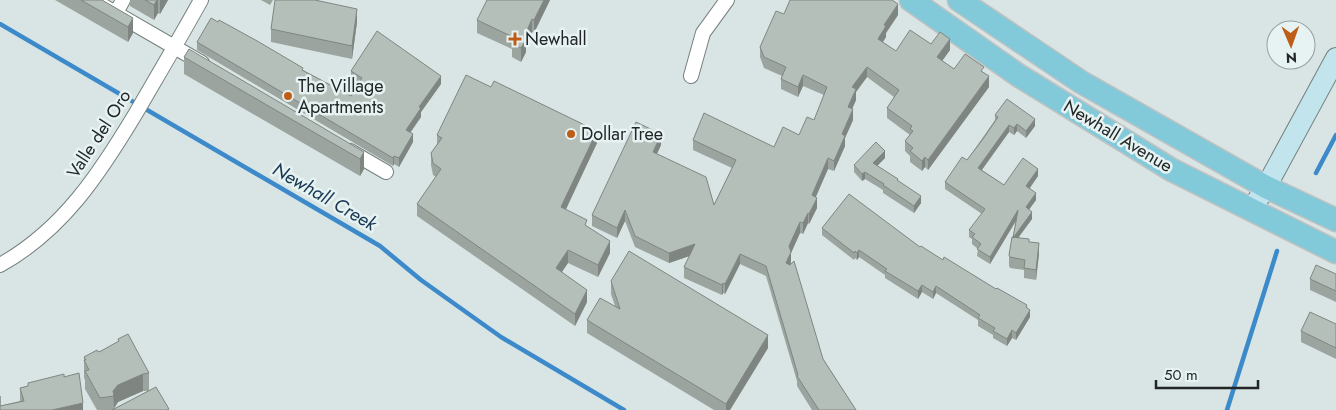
<svg xmlns="http://www.w3.org/2000/svg" width="1336" height="410" font-family="Jost,sans-serif">
	<rect width="100%" height="100%" fill="#d9e5e4"/>
	<g fill="none" stroke-linecap="round" stroke-linejoin="round">
		<path stroke="#3d8aca" stroke-width="4.5" d="M0,24l380,222 41,34 80,57 123,73
			M1316,173l20,-38
			M1227,410l50,-159"/>
		<g stroke="#75817f" stroke-width="16">
			<path id="street" d="M93,0l109,63
				M116,13l7,-13
				M691,76l12,-43 24,-33
				M350,151l36,21
				M0,265c63,-35 100,-92 136,-152 22,-38 44,-75 65,-113"/>
		</g>
		<g stroke="#75817f" stroke-width="22">
			<path id="secondary" d="M1251,210l15,-23 70,-129"/>
		</g>
		<g stroke="#c1c2c2" stroke-width="25">
			<path id="primary" d="M911,0l107,75 154,95 164,82
				M959,0l122,82 185,105 70,33"/>
		</g>
		<use href="#street" stroke="#fff" stroke-width="14"/>
		<use href="#secondary" stroke="#c1e4ed" stroke-width="20"/>
		<use href="#primary" stroke="#82c9da" stroke-width="22"/>
	</g>
	<path fill="#9ca49f" fill-rule="evenodd" d="M55,0h47l31,18v15l-5,9z
		M130,0h38l-8,14 -2,-1 -4,7 -24,-14z
		M261,0h12l-3,5z
		M550,0l-16,33 -2,-1 -6,13v7l-5,10 -9,-5v-8l-35,-16v-13z
		M784,14l114,1 -12,18v4l-3,5 13,9 35,-7 19,6 -8,11 12,8 30,4 5,14 -61,83 -3,-3 -3,4 -12,-9v-6l-5,-5v-10l5,-6 -23,-17v-10l7,-11 -27,-20 -11,15v8l-4,9 1,11 -8,18v8l-11,25 -6,-2 -13,28 2,11 -8,16 -1,-1 -5,11 -3,-1 -9,20v10l-1,2 33,94 33,51h-44l-15,-24v-5l-31,-105 -26,-12 -15,30 -2,-1 -1,2 -38,-17v-11l6,-11 -21,7 -34,-16 -10,-26 -8,17 -25,-12v-11l69,-70 -4,9 57,51 18,-37 -39,-18v-10l81,7 25,-12 15,-15 10,-25 -21,-9 -5,11 -17,-8v-10l1,-3 -18,-8 -4,-11v-10z
		M357,22l-5,37 -81,-17v-13z
		M197,42l106,28 48,26 8,-12 -8,-5v-8l90,13 -20,28v5l-10,15 2,10 -14,25 -5,-3 -1,2 -196,-116z
		M184,57l180,95v17l-4,7 -176,-102z
		M995,115l40,11 -9,12 -9,-7 -3,4 -5,-3 -27,38 22,15 34,-9 -8,12 6,12 -7,9 3,10 -14,18 11,5 10,12 -3,26 -12,-2v-8l-14,-2 -1,-2v-11l7,-34 -26,43 -13,-8 1,-7 -6,-5v-5l-3,-2v-7l13,-16 -37,-25v-7l22,-22 28,-40z
		M437,135l160,8 -32,67 22,17 23,26 -12,24 -30,-14 -7,9 26,30 -12,24 -158,-110v-12l19,-27 -3,-2 -2,-10v-12l6,-9z
		M885,158l-8,8 21,15 23,22 -7,10 -31,-20v-3l-18,-11 -3,2 -8,-9v-7z
		M822,228l98,19 107,61 3,9 -14,23 -4,-2 -5,8 -14,-8v-3l-15,-9v-6l-42,-27 -3,6 -11,-7 -4,7 -33,-21v-3l-26,-18 -2,3 -2,-2 -1,2 -32,-25z
		M1336,274v28l-26,-12v-11z
		M611,281l157,67 -38,62h-16l-127,-77v-13l28,-14 -4,-12z
		M1336,324v35l-35,-17v-11z
		M118,339l31,34v17l20,20h-72l-12,-21v-9l-1,-2v-21l17,-6 17,-9zM143,391h5l-34,18 4,-7z
		M64,377l19,33 -83,-4 20,-5v-13l8,-2v-3z"/>
	<path fill="#7f8682" d="M157,0h1v13l-4,7v-15z
		M160,0h8l-8,14z
		M544,0h6l-16,33v-13z
		M898,4v11l-12,18v4l-8,12v-10l6,-14z
		M357,9v13l-5,37v-13z
		M133,18v15l-5,9v-15z
		M532,19v13l-6,13v7l-5,10v-14l3,-11z
		M950,39v11l-13,18v-11z
		M867,67v10l-11,15v8l-8,18v-11l4,-20z
		M803,75v11l-5,11v-10z
		M441,76v8l-20,28v5l-15,21v-8l13,-23z
		M989,76v11l-61,83v-10z
		M853,109v11l-8,18v8l-11,25v-10l8,-27z
		M1035,119v7l-9,12v-7z
		M1017,124v7l-3,4v-7z
		M1009,125v7l-31,43v-7z
		M597,131v12l-36,77v-13z
		M413,134v8l-14,25v-9z
		M661,134v11l-8,17v-10z
		M885,151v7l-12,12v-7z
		M364,152v17l-4,7v-17z
		M394,156v8l-1,2v-8z
		M925,157v10l-3,4v-10z
		M828,158v11l-16,37v-11z
		M1038,169v7l-12,17v-7z
		M865,172v7l-3,2v-7z
		M1036,193v7l-10,14v-7z
		M921,196v7l-7,10v-7z
		M817,198v10l-8,16v-10z
		M625,210v11l-8,17v-10z
		M1018,210v7l-28,47v-7z
		M1032,212v7l-19,26v-7z
		M808,213v10l-5,11v-11z
		M800,222v11l-9,20v10l-5,10v-10l3,-17z
		M610,241v12l-12,24v-12z
		M1039,243v11l-3,26v-10z
		M695,244v10l-26,9v-10z
		M568,250v13l-12,18v-13z
		M859,250v7l-2,3v-7z
		M740,254v10l-15,30v-10z
		M723,283v10l-1,2v-10z
		M922,285v7l-4,7v-8z
		M936,286v7l-3,6v-7z
		M587,290v12l-12,24v-12z
		M1030,310v7l-14,23v-7z
		M1012,330v8l-5,8v-7z
		M768,335v13l-38,62h-4v-6z
		M143,374v17l-25,11 -4,6 -1,-17 5,-6z
		M83,403v7h-31z"/>
	<path fill="#b5bfb9" stroke="#7f8682" d="M81,0h21l31,18 -5,9z
		M145,0h12l-3,5z
		M275,0h40l42,9 -5,37 -81,-17z
		M487,0h57l-10,20 -2,-1 -8,18 2,2 -5,9 -9,-4 3,-6 -38,-18z
		M790,0h102l6,4 -14,21 2,1 -8,13 18,12 14,-21 21,14 9,-12 10,7 -13,18 17,12 11,-15 19,13 -3,4 8,5 -61,84 -3,-3 -3,4 -12,-10 3,-3 -8,-7 8,-10 -3,-2 2,-3 -25,-18 12,-18 -32,-23 -15,20 4,2 -8,18 5,2 -11,25 3,2 -11,25 -6,-3 -16,37 5,3 -8,16 -1,-1 -5,10 -3,-1 -11,24 2,6 -5,11 4,2 4,-4 29,98 33,51h-37l-22,-34 1,-1 -32,-109 -26,-12 -15,30 -2,-1 -1,2 -38,-18 11,-23 -26,9 -34,-17 -10,-26 -8,18 -25,-13 44,-93 25,12 -8,18 53,25 8,28 22,-45 -43,-20 11,-27 70,34 9,-20 16,8 8,-18 7,3 13,-33 -24,-12 -5,12 -17,-8 5,-12 -22,-10 -4,-10 16,-36 8,3z
		M211,18l7,4 1,-2 40,22 44,26 -1,2 49,26 11,-18 -11,-7 26,-40 64,45 -22,31 2,1 -15,22 7,4 -14,24 -5,-2 -1,2 -196,-116z
		M189,49l175,103 -4,7 -176,-102z
		M466,75l25,12 3,-6 103,50 -36,76 26,13 -2,5 25,16 -12,24 -30,-15 -12,18 31,22 -12,24 -158,-110 24,-35 -8,-6 -2,-10 11,-15 -5,-3z
		M1007,99l28,20 -9,12 -9,-7 -3,4 -5,-3 -31,43 26,17 19,-27 15,11 -12,17 10,7 -10,14 6,5 -19,26 5,-28 -28,47 -13,-8 4,-5 -9,-7 3,-3 -6,-4 16,-21 -40,-27 17,-25 5,3 16,-21 15,-22 -3,-2z
		M876,142l9,9 -12,12 25,16 -1,1 24,16 -7,10 -31,-21 1,-1 -19,-12 -3,2 -8,-9z
		M849,194l71,53 1,-1 22,14 1,-3 52,32 1,-1 30,17 -1,2 4,3 -14,23 -4,-3 -5,9 -14,-8 2,-3 -17,-10 2,-3 -44,-29 -3,6 -11,-7 -4,6 -33,-20 2,-2 -28,-19 -2,3 -2,-2 -1,2 -32,-25z
		M1012,237l17,2v3l10,1 -3,27 -12,-2 1,-8 -15,-3 -1,-2z
		M629,251l139,84 -42,69 -139,-84 13,-22 20,11 -9,-28z
		M1316,265l20,9v17l-26,-12z
		M1310,312l26,12v24l-35,-17z
		M128,334l21,39 -6,1 -25,11 -5,6 1,5 -14,2 -15,-27 4,-1 -5,-10h2l-2,-3 13,-7 1,2 3,-1 18,-10 -1,-2z
		M79,373l4,30 -31,7h-52v-14v10l24,-5 -4,-13 8,-2v-3l36,-9v3z
		M156,387l13,22 -2,1h-55z"/>
	<g fill="#bd5d17" stroke="#e6f3f2" stroke-width="2">
		<path d="M512.5 31.5h5v5h5v5h-5v5h-5v-5h-5v-5h5z"/>
		<circle cx="288" cy="96" r="5"/>
		<circle cx="571" cy="134" r="5"/>
	</g>
	<g text-anchor="middle" stroke-width="5" stroke-linejoin="round" paint-order="stroke">
		<g font-size="18" fill="#222626" stroke="#e6f3f2" text-anchor="start">
			<text x="525" y="45">Newhall</text>
			<text x="298" y="92">The Village<tspan x="298" dy="21">Apartments</tspan></text>
			<text x="581" y="140">Dollar Tree</text>
		</g>
		<g font-size="18" fill="#222626" stroke="#e6f3f2">
			<text transform="translate(99 134) rotate(-57)" y="6">Valle del Oro</text>
			<text transform="translate(1118 136) rotate(31)" y="6">Newhall Avenue</text>
		</g>
		<g font-size="19" font-style="italic" fill="#173752" stroke="#e6f3f2">
			<text transform="translate(325 196) rotate(30)" y="7">Newhall Creek</text>
		</g>
	</g>
	<g transform="translate(1291 45) rotate(178)"><circle r="24" fill="#e6f3f2" stroke="#98a1a0"/>
	<path d="M0-4L9 19L0 12L-9 19Z" fill="#bd5d17"/>
	<text y="-8" font-size="14" font-weight="bold" text-anchor="middle" fill="#222626">N</text>
	</g>
	<path d="M1156 380v8h102v-8" fill="none" stroke="#222626" stroke-width="2.5"/>
	<text x="1164" y="380" font-size="15" fill="#222626" stroke="#e6f3f2" stroke-width="4" paint-order="stroke">50 m</text>
</svg>
